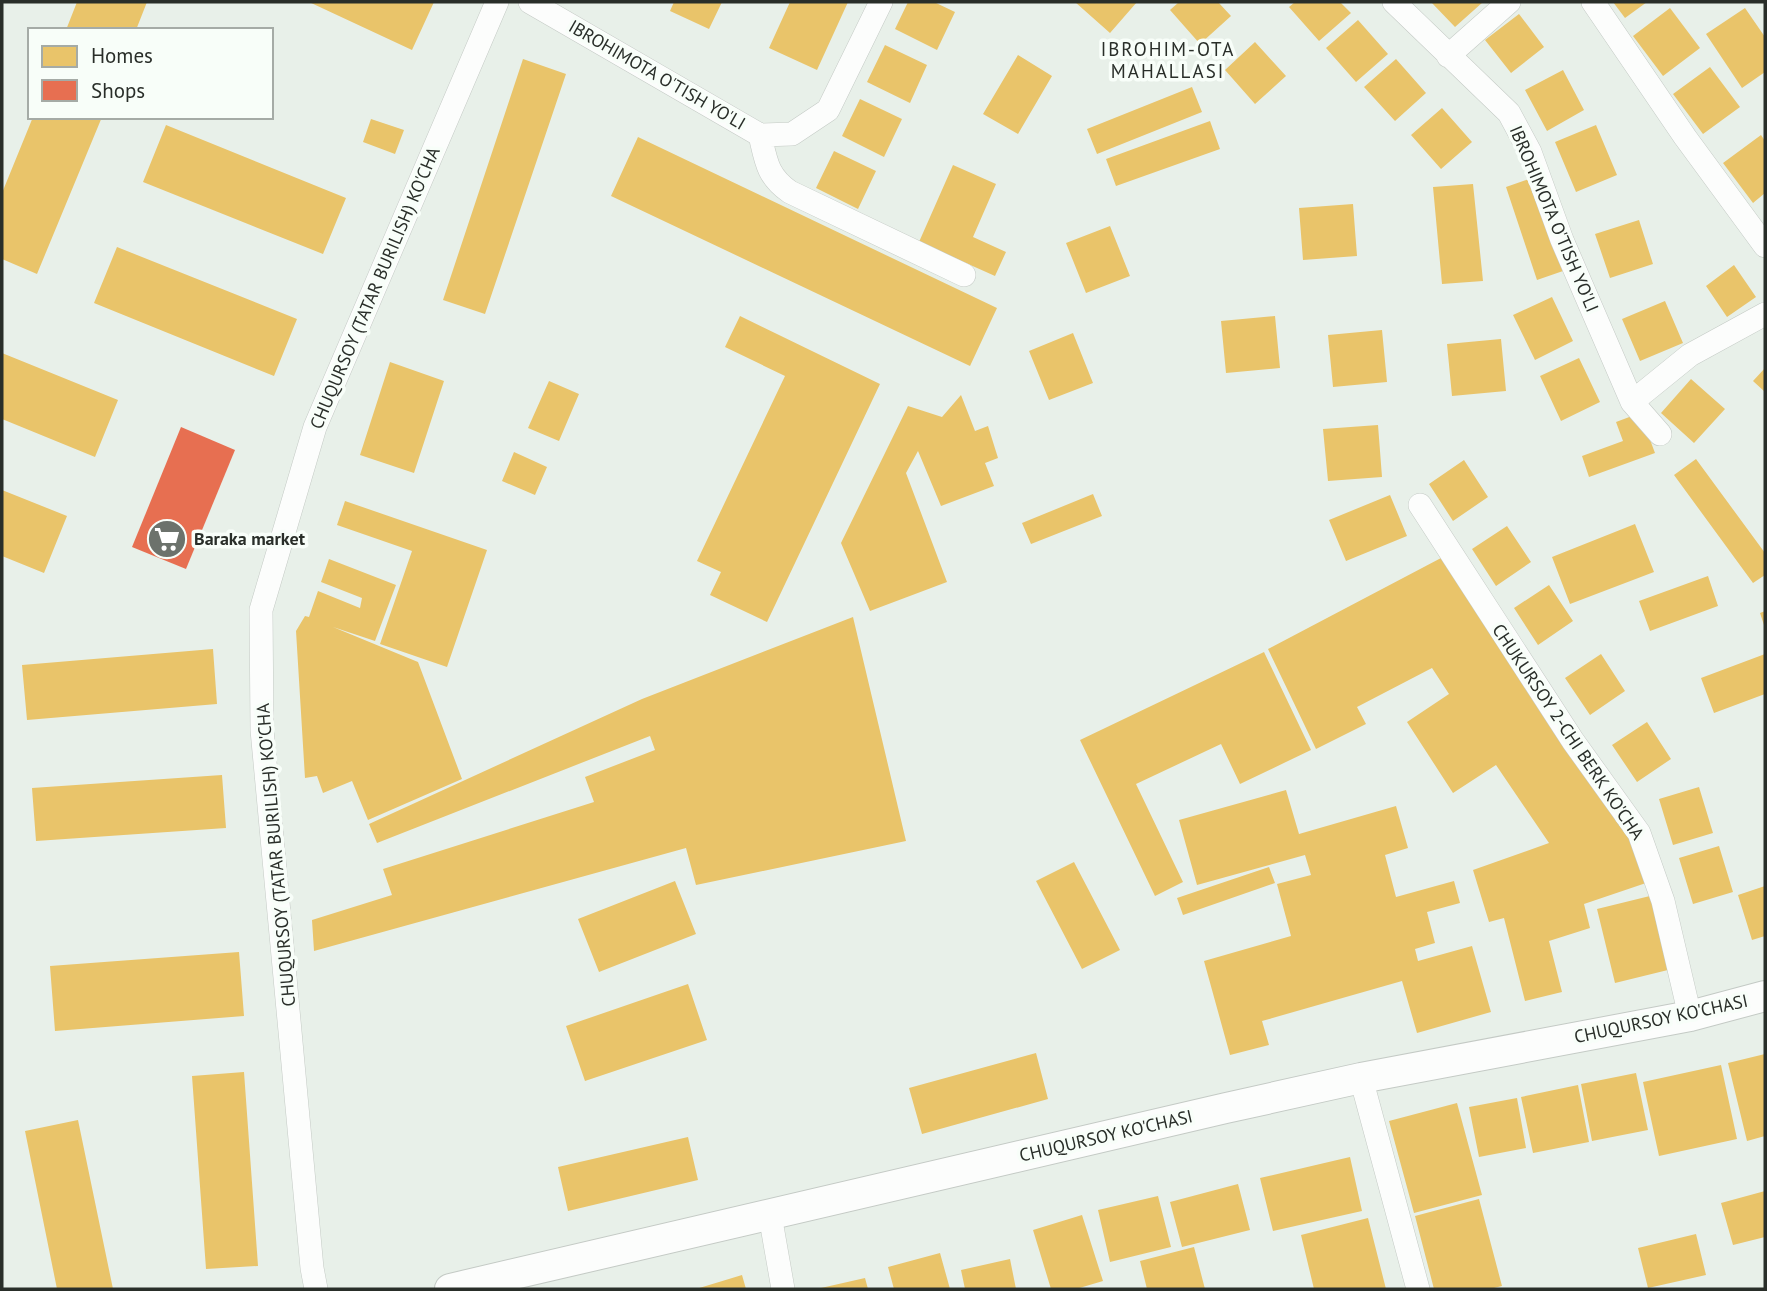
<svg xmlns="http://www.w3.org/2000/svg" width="1767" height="1291" font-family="'PT Sans',sans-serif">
	<rect width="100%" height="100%" fill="#e8f0e9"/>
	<path fill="#e9c46a" d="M77,2h70l-11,28h-70z
		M309,2h125l-22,48z
		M674,2h48l-13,27 -39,-18z
		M790,2h58l-31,68 -48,-22z
		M908,2h26l21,10 -18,38 -42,-21z
		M1075,2h62l-27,31z
		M1179,2h39l13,14 -31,28 -30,-34z
		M1295,2h45l11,11 -32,28 -30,-34z
		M1431,2h52l-28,25z
		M1613,2h34l-22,16z
		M1670,8l30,40 -37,28 -30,-40z
		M1745,8l20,29v35l-23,16 -36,-54z
		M1519,14l25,33 -33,26 -26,-33z
		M1358,20l30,34 -32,28 -30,-34z
		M1255,42l31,34 -31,28 -30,-34z
		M885,45l42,20 -17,38 -43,-21z
		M1018,55l34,21 -34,58 -35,-20z
		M523,59l43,15 -81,240 -42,-14z
		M1396,59l30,34 -31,28 -31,-34z
		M1710,67l30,40 -37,27 -30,-40z
		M1563,70l21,40 -37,21 -22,-41z
		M1192,87l10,25 -105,42 -10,-25z
		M860,99l42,20 -18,38 -42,-21z
		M1442,108l30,34 -31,27 -30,-34z
		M33,117h69l-65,157 -35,-15v-66z
		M371,119l33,11 -9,24 -32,-12z
		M1210,121l10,28 -104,37 -10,-27z
		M166,125l180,73 -23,56 -180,-72z
		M1596,125l21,50 -41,17 -21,-50z
		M1761,135l4,6v52l-12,10 -30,-40z
		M638,137l359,171 -27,58 -359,-170z
		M834,151l42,20 -18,38 -42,-21z
		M953,165l43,19 -23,53 33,15 -11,24 -76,-34z
		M1532,178l31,93 -26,9 -31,-93z
		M1473,184l10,97 -41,3 -9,-97z
		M1353,204l4,52 -54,4 -4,-52z
		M1639,220l14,44 -43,14 -15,-44z
		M1110,226l20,50 -44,17 -20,-50z
		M117,247l180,72 -23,57 -180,-73z
		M1734,265l22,32 -29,20 -21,-31z
		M1552,297l21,44 -38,19 -22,-45z
		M1665,301l18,42 -43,18 -18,-42z
		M740,316l140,68 -113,238 -57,-27 11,-23 -24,-11 88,-185 -60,-29z
		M1275,316l5,52 -54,5 -5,-52z
		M1382,330l5,52 -54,5 -5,-52z
		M1073,333l20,50 -44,17 -20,-49z
		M1501,339l5,52 -54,5 -5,-52z
		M2,353l116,47 -23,57 -93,-38z
		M1579,358l21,44 -39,19 -21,-45z
		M390,362l54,19 -30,92 -54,-18z
		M1765,368v24l-12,-11z
		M1691,379l34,30 -31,34 -33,-30z
		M549,381l30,13 -20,47 -31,-13z
		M961,395l14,36 13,-5 10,32 -13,5 9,23 -53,20 -23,-55 -12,22 41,109 -77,29 -29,-68 67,-137 34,11z
		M1640,413l15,40 -66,24 -7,-21 41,-15 -7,-19z
		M1378,425l4,52 -54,4 -5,-52z
		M514,452l33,15 -12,28 -33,-14z
		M1696,459l69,94v22l-12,8 -79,-108z
		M1464,460l24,37 -35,24 -24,-37z
		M2,490l65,26 -23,57 -42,-17z
		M1093,494l9,22 -71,28 -9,-21z
		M1390,495l17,41 -61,25 -17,-41z
		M345,501l142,49 -40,117 -67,-23 32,-93 -75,-26z
		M1635,524l19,48 -84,32 -18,-47z
		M1507,526l24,36 -35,24 -24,-37z
		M1441,558l193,282 12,43 -62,21 6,24 -41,13 13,51 -37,9 -21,-83 -15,4 -16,-52 76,-27 -53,-78 -43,28 -46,-71 42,-28 -17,-26 -75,39 9,17 -50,25 -48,-100z
		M329,559l67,26 -21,56 -42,-14 85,35 44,117 -94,41 -16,-39 -29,12 -6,-17 -12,2 -9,-147 9,-15 4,1 9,-26 42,17 2,-10 -41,-16z
		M1708,576l10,30 -68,25 -11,-30z
		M1549,585l24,36 -35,24 -24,-37z
		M1765,611v17l-5,-15z
		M853,617l53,224 -210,44 -10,-37 -372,103 -2,-31 80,-25 -9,-26 211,-67 -9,-25 70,-27 -5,-14 -273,107 -8,-19 273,-125z
		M213,649l4,55 -190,16 -5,-55z
		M1264,652l47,98 -71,34 -19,-40 -85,40 47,98 -28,14 -75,-156z
		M1601,654l24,37 -35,24 -25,-37z
		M1765,654v40l-51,19 -13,-35z
		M1647,722l24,37 -34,23 -25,-37z
		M222,775l4,53 -190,13 -4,-53z
		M1699,787l14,46 -40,12 -14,-46z
		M1286,790l13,44 97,-28 12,42 -23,7 11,42 58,-16 6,22 -33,9 8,31 -20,6 3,12 54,-15 19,66 -74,21 -15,-52 -140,40 7,24 -39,10 -26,-94 87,-25 -14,-52 34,-9 -6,-20 -108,30 -18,-65z
		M1719,846l14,46 -40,12 -14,-46z
		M1074,862l46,88 -38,19 -46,-88z
		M1269,867l6,16 -92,32 -6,-17z
		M675,881l21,53 -97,38 -21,-53z
		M1765,886v50l-13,4 -14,-45z
		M1654,895l18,74 -57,14 -18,-74z
		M239,952l5,64 -189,15 -5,-65z
		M688,984l19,56 -122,41 -19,-55z
		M1036,1053l12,46 -126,35 -13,-46z
		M1765,1054v82l-18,5 -19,-78z
		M1721,1065l16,74 -78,17 -16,-74z
		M244,1072l14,194 -52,3 -14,-193z
		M1636,1073l12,57 -56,11 -11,-57z
		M1578,1085l11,57 -56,11 -12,-56z
		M1517,1098l9,50 -47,9 -10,-50z
		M1457,1103l25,92 -68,18 -25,-92z
		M78,1120l35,169h-56l-32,-158z
		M688,1137l10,43 -130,31 -10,-44z
		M1350,1157l12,54 -89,20 -13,-53z
		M1238,1184l12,46 -68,17 -12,-45z
		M1765,1191v46l-32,8 -12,-42z
		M1158,1196l13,51 -61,15 -12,-52z
		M1479,1199l23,87 -12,3h-56l-19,-73z
		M1082,1215l21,66 -27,8h-25l-18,-59z
		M1368,1218l18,71h-72l-13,-54z
		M1696,1234l10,41 -58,13 -10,-40z
		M1194,1247l11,42h-58l-7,-28z
		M940,1253l10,36h-56l-6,-22z
		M1010,1259l6,30h-51l-4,-19z
		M742,1275l4,14h-50z
		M865,1278l3,11h-47v-1z"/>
	<path fill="#e76f51" d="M181,427l54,23 -49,119 -54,-22z"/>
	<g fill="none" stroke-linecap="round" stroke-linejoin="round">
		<g stroke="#c4cac5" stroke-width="24">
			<path id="minor" d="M530,2l230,133 32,-1 36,-24 53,-108
				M1394,2l115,111 21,39 32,88 70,162 28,32
				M1593,2l92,135 80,109
				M1448,56l61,-54
				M760,135c6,26 7,41 30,57l174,83
				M1632,402l58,-47 75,-41
				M1420,505l153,236 66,92 24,68 27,115
				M1361,1078l57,211
				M770,1215l13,74
				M316,1289l-4,-21 -50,-538 -1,-120 54,-183 182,-425"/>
		</g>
		<g stroke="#c4cac5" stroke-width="32">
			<path id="tertiary" d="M450,1289l776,-181 135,-30 329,-62 75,-20"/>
		</g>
		<use href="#minor" stroke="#fcfdfc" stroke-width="23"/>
		<use href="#tertiary" stroke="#fcfdfc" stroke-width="30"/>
	</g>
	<defs>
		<g id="supermarket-disc" transform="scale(2.0125)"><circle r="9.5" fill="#6c726c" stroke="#f8fef9"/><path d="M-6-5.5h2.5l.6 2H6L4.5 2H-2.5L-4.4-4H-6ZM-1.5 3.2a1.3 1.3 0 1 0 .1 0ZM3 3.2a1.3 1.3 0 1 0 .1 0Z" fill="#fff"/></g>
	</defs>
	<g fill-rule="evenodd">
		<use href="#supermarket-disc" x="167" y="539"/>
	</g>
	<g text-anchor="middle" stroke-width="7" stroke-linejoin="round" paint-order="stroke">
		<g font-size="18" fill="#292e29" stroke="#f8fef9">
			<text transform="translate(657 75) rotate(30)" y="6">IBROHIMOTA O'TISH YO'LI</text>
			<text transform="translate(1554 219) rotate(67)" y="6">IBROHIMOTA O'TISH YO'LI</text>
			<text transform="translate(375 288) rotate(-67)" y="6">CHUQURSOY (TATAR BURILISH) KO'CHA</text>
			<text transform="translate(1568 732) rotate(56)" y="6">CHUKURSOY 2-CHI BERK KO'CHA</text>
			<text transform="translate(276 855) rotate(-95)" y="6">CHUQURSOY (TATAR BURILISH) KO'CHA</text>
			<text transform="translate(1661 1019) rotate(-12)" y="6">CHUQURSOY KO'CHASI</text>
			<text transform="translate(1106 1136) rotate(-13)" y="6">CHUQURSOY KO'CHASI</text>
		</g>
		<g font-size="18" font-weight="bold" fill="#292e29" stroke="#f8fef9" text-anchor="start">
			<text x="194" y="545">Baraka market</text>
		</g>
		<g font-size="19" letter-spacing="2" fill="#292e29" stroke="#f8fef9">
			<text x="1168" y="56">IBROHIM-OTA<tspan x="1168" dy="22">MAHALLASI</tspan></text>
		</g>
	</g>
	<rect width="1767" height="1291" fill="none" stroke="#292e29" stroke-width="7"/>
	<rect x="28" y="28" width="245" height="91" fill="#f8fef9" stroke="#a5aba6" stroke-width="2"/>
	<rect x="42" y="46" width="35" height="21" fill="#e9c46a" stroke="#a5aba6" stroke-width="2"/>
	<text x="91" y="63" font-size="21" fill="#292e29">Homes</text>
	<rect x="42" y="80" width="35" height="21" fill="#e76f51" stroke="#a5aba6" stroke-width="2"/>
	<text x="91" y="98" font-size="21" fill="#292e29">Shops</text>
</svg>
